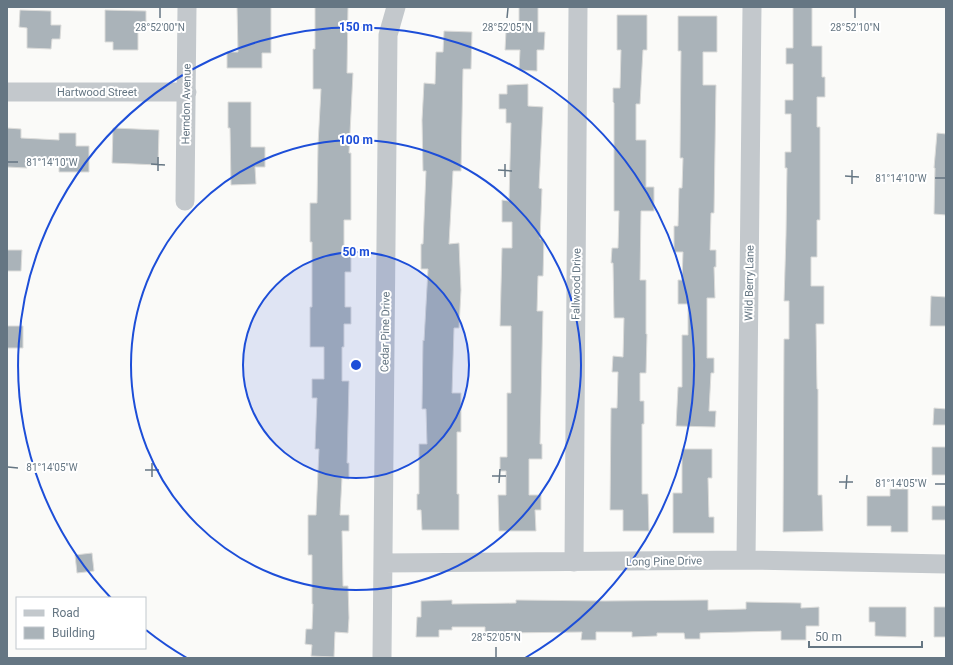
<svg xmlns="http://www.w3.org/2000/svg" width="953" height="665" font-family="Roboto,sans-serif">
	<rect width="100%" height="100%" fill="#fafaf8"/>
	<path fill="#aab3b9" stroke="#dcdcda" d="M237,7h34v46h-9v15h-35v-16h11z
		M315,7h33l-1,66h6l-4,80h2v67h-7v35h7v17h-6v35h6v17h-7v23h-2v34h7l-2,82h2v16l-7,-1 -2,37h9v16h-7l1,55h5l1,32 -1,15 -13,-1 -1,25 -23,-1 1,-11 -7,-1 1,-15h6l1,-25h-1v-49h-4v-40h8l3,-66h-4l2,-51h-5v-19h12v-32h-14v-40h2v-65h-2v-39h7l1,-58 3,-56h-8v-40h2z
		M519,7h19v25h7l-1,18h-7v21l-18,-1 1,-20h-15l1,-19h13z
		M793,7h19v39h10v31h3v20h-8v30h3v93h-3v37h-6v29h13v38h-8l1,65h1v106h4l1,36 -40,1 1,-193h5v-38h-5l2,-66 1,-67h-2v-16h6v-38h-6v-14h8v-36h-7v-16h7z
		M20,10l31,1v14h10l-1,14h-8l-1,10 -24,-1v-20l-8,-1z
		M105,10l41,1v14h-8v25h-25v-8h-8z
		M617,15h30v35h-4l-3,54h-4v36h10v47h8v24h-13l-1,69h6v54h1l-1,39h-6v28h4v23h-2v70h6l1,37h-26v-21h-13l1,-102h6l1,-36h-6l1,-16 10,1 1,-39h-10l-1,-55h-2l1,-15h6l1,-37h-5v-108l-1,-1v-14h7l1,-38h-4z
		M678,16h39v36h-14v33h13l-2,128h-3l-1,37h6v17h-2l1,31h-8v60h7v15h-3l-2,38h7l-1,16 -39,-1 2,-39h4v-52h6v-31h-10v-24h4l1,-28h-9v-26h4l1,-38h3l1,-30h-3l1,-107h-3z
		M444,31l28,1 -1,37h-8l-2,102h-8l-4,73 10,-1 2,47 -2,38h-5l-2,65h9v39h-4v62h2v36h-37l-1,-20h-4v-16h2v-50h8l-1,-35h-4l1,-69 1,1 4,-72h-7v-25h2l3,-73h-3l-1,-51 2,-37 11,1 1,-32h7z
		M528,84v22l15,1 -4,81 3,1 -2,50h4l-1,37h-5l-1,35h6l-3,133h2v15h-13v36h12v15h-6l1,21h-37l-1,-36h8v-24h-6v-14h7v-64h4v-67h-11l2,-78h10v-26h-10v-22l7,1 2,-78h-5v-14h-7v-15h8v-9z
		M228,102h23v45h14v20h-10l1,17 -25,1 -1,-57h-2z
		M7,128l14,1v9l38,2v-7h17v13h13v26h-30v-11l-32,-1v8l-20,-1z
		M113,128l46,2 -1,35 -46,-2z
		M937,133l9,1v81l-12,-1 1,-46h-1z
		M7,250h15l-1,21h-14z
		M931,296l15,1v29h-16z
		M7,326h16v22h-16z
		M934,408l12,1v16h-13z
		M932,447h14v28h-14z
		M682,449h30v29h-4l1,39h5v16h-41v-40h9z
		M890,489h18v43h-17v-6h-24v-30h23z
		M932,506h14v14h-14z
		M92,553l2,18 -17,2 -2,-18z
		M452,600v4l64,-1v-3l89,1 103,-1v10l38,-1v-7l55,1v5l18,-1v19h-13v14h-25v-9l-81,2v6h-15l-1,-6h-27v3l-25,1v-5h-36v8h-15l1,-8 -78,1v5h-19v-11h-33v3h-13v7h-23l1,-20h4v-16z
		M869,607h37v30l-31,-1v-14h-6z
		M934,607h12v30h-12z"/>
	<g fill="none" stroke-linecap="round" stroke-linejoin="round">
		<path stroke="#c3c8cc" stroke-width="19" d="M7,92h180
			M185,201l2,-194
			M746,560l6,-553
			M574,562l4,-555
			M383,563l363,-3 200,4
			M382,658l6,-623 8,-28"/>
	</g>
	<path fill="none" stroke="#657683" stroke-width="1.5" d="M160,18v-10M507,18l1,-10M855,18v-10M8,162h10M151,164l14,1M498,170l14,1M158,171v-14M845,176l14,1M505,177v-13M935,178h10M852,184v-14M8,467l10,1M145,470h14M492,476h14M152,477v-14M839,482h14M499,483l1,-14M935,484h10M846,489l1,-14M496,657v-10"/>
	<circle cx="356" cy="365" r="113" fill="#1d4ed8" fill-opacity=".12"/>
	<g fill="none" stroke="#1d4ed8" stroke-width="2">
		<circle cx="356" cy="365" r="113"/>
		<circle cx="356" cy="365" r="225"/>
		<path d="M187 658A338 338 0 0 1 146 630M111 598A338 338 0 1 1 525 658"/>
	</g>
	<g text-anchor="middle" stroke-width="4" stroke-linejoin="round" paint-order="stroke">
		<g font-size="11" fill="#657683" stroke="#fff">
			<text x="97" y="96">Hartwood Street</text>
			<text transform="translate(186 104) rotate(-89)" y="4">Herndon Avenue</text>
			<text transform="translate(749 283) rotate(-89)" y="4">Wild Berry Lane</text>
			<text transform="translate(576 284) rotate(-89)" y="4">Fallwood Drive</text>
			<text transform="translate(385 332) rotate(-89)" y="4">Cedar Pine Drive</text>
			<text transform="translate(664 561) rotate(-1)" y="4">Long Pine Drive</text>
		</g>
	</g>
	<g font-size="10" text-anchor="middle" fill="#657683" stroke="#fff" stroke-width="4" stroke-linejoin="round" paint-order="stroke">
		<text x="160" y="31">28°52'00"N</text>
		<text x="507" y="31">28°52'05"N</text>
		<text x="855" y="31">28°52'10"N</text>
		<text x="52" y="166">81°14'10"W</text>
		<text x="901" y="182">81°14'10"W</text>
		<text x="52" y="471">81°14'05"W</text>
		<text x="901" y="487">81°14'05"W</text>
		<text x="496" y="641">28°52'05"N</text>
	</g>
	<circle cx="356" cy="365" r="6" fill="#1d4ed8" stroke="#fff" stroke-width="2"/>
	<g font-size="12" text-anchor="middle" font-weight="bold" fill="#1d4ed8" stroke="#fff" stroke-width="4" stroke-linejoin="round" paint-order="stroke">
		<text x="356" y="31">150 m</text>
		<text x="356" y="144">100 m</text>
		<text x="356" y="256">50 m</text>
	</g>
	<rect width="953" height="665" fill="none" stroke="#657683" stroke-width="16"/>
	<rect x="16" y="597" width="130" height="52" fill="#ffffff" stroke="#c1c8cd"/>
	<rect x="24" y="610" width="20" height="6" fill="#c3c8cc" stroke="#c1c8cd"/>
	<text x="52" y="617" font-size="12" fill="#657683">Road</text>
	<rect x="24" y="627" width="20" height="12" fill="#aab3b9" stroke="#c1c8cd"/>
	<text x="52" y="637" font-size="12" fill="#657683">Building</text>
	<path d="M809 641v6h113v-6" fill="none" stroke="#657683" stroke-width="2"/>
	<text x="815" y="641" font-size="12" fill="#657683" stroke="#ffffff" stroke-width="3" paint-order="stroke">50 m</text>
</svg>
